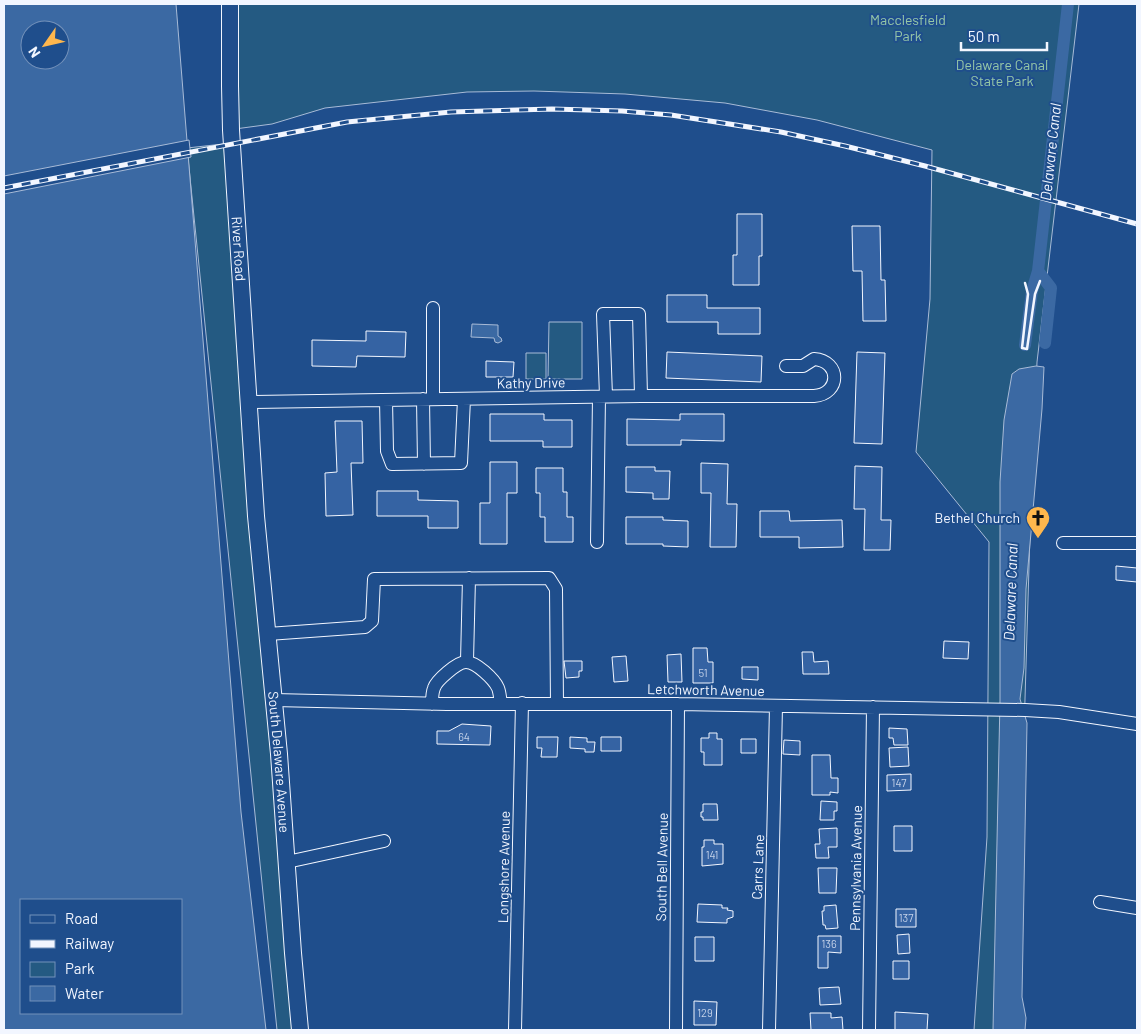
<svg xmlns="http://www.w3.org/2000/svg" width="1141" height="1034" font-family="Barlow,sans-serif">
	<rect width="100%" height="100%" fill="#1f4e8c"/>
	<path fill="#245a82" stroke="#a8bbd7" d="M234,4h845l-42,358 -6,139 -16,529h-41l13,-193 2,-295 -73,-90 14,-153 2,-149 -115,-30 -92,-17 -100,-9 -91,-3 -67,1 -142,16 -53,16 -37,5z
		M232,143l68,887h-23l-90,-882z
		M549,322h33v57h-34z
		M526,353h20v26h-20z"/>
	<path fill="#3b69a3" stroke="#a8bbd7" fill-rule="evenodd" d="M4,4h172l65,808 25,218h-262zM30,30h30v30h-30zM21,900h160v113h-160z
		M472,324l26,1v11l3,2 1,3 -4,2 -3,-1 -1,-4 -23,-1z
		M1036,366l8,1 -2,42 -16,180 -2,79 -4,31 7,24 -5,274 4,21 -1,12h-32l7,-330v-218l4,-62 8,-46 7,-5z"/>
	<path fill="#1f4e8c" stroke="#a8bbd7" d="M189,140l2,17 -187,37v-18z"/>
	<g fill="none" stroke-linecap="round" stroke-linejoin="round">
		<path stroke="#3b69a3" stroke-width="12" d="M1038,271l13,17 -6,55
			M1025,345l7,-54 6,-20 30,-267"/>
	</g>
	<path fill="#3563a3" stroke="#f2f6ff" d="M737,214h25v42h-3v29h-26v-30h4z
		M852,226h28l1,54h4l1,41h-23l-1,-50h-9z
		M667,295h40v13h53v26h-42v-12h-51z
		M366,331l40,1 -1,25 -48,-1 -1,11 -44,-1v-26l54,1z
		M667,352l95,4 -1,26 -95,-4z
		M857,352l28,1 -3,91 -28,-1z
		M486,361l28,1 -1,15h-27z
		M490,414h54v6h28v27h-29v-6h-53z
		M680,414h44v27l-43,-1v5h-54v-26l53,1z
		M335,421h27l1,42h-12l2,52 -27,1 -1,-43 12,-1z
		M490,462h27v31h-10v51h-27v-41h10z
		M701,463l27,1 -1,40h10l-1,43h-26l1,-54h-10z
		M855,466l27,1 -1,53h10l-1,30h-26l1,-41h-11z
		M626,467h29v4h15l-1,28h-16v-6l-27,-1z
		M536,468h27v24h4v25h6v25h-28v-25h-5v-24h-4z
		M377,491h41v9l40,1v27h-30v-12h-51z
		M760,511h29l1,10 52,-1 1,27 -44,1v-11h-39z
		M626,517h37v3l25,1v26l-25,-1v-2h-37z
		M1116,566l21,2v14l-21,-2z
		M944,641l25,1 -1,17 -25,-1z
		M693,648h14l1,14h5v21h-20z
		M802,652h11l1,10 14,-1 1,13h-26z
		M681,654l1,28h-14l-1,-27z
		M626,656l2,25 -14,1 -2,-25z
		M564,661h18v10h-3v6l-13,1z
		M742,667h16v13l-16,-1z
		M462,724l29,2 -1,19 -53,-1v-13h12z
		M889,728l18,1 1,16h-14l-1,-7h-4z
		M709,733h8v6h5v26h-18v-13h-3v-14h8z
		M537,737h21l-1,20h-16l1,-9h-5z
		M570,737l17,1v4h8l-1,10h-9v-3l-15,-1z
		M601,737h20v14h-20z
		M741,739h15v14h-15z
		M784,740l16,1v14l-17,-1z
		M908,747l1,19 -19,1 -1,-19z
		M812,755h18l1,23h7v15l-8,-1v3h-18z
		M911,774v16l-24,1v-16z
		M821,801l16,1v9h-3v9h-14z
		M703,804h14l1,16h-15v-3h-2v-5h2z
		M894,826h18v25h-18z
		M837,828v19h-9l1,11h-13l-1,-14h5l-1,-15z
		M704,840h10v4h9v20l-21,2v-19h2z
		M818,868h19l-1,25h-17z
		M698,904l24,1v3h6l-1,2 6,1v6l-6,2v4l-30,-1z
		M836,905l2,23 -12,1 -1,-4h-2l-1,-14h2v-5z
		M896,909h20v18h-20z
		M909,934l1,19 -12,1 -1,-19z
		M818,936h23v17l-13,-1v16h-10z
		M695,937h19v24h-19z
		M893,961h16v18h-16z
		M839,987l2,17 -21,1 -1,-17z
		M694,1001l23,1 -1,23h-22z
		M895,1012l33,2 -1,16h-32z
		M810,1013h21v5l11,-1 1,13h-32z"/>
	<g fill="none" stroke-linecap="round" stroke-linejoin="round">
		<g stroke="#f2f6ff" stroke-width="14">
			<path id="minor" d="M433,308v91
				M606,396l-3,-82h36l2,82
				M423,399l1,65
				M386,400l1,51 5,13 69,-1 3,-64
				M249,402l392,-6h173c27,-2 27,-35 0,-37l-11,7h-17
				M597,542l2,-145
				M1063,543h74
				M268,634l97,-7 7,-6 2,-42 175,-1 7,11 1,115
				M467,661l2,-83
				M274,700l173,4h231l347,6 34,2 78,12
				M432,704c0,-5 0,-11 2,-16 2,-7 23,-26 32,-26 10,0 28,17 32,26 2,5 2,11 3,16
				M287,862l97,-21
				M1100,902l37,6
				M515,1030l7,-327
				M676,1030l2,-326
				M769,1030l7,-324
				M869,1030l4,-323"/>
		</g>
		<g stroke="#f2f6ff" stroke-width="18">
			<g id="major">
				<path id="s1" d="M230,4v82l1,44 25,386 23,238 14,199 7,77"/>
			</g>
		</g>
		<use href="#minor" stroke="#1f4e8c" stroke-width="12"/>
		<use href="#major" stroke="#1f4e8c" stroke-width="16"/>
		<g stroke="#f2f6ff" stroke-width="5">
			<path id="rail" d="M4,188l343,-66 104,-10 101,-3 70,2 49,4 110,17 64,14 80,20 212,58"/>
		</g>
		<use href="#rail" stroke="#1f4e8c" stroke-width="3" stroke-dasharray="9" stroke-linecap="butt"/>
		<path stroke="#f2f6ff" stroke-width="2.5" d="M1025,283l3,11 -6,54 5,1 8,-55 5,-13"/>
	</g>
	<defs>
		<g id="church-pin" transform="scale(1.25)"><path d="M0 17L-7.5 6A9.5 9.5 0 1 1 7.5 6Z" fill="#ffb74d" stroke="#1f4e8c"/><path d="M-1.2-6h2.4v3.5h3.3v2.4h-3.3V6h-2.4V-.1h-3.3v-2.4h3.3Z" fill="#111"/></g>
	</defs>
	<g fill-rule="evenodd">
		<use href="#church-pin" x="1038" y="518"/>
	</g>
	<g text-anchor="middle" stroke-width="4" stroke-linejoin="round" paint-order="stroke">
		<g font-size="11" fill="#c3d1e8">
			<text x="703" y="677">51</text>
			<text x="464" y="741">64</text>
			<text x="899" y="787">147</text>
			<text x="712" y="859">141</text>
			<text x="906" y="922">137</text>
			<text x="829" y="948">136</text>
			<text x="705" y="1017">129</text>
		</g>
		<g font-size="14" fill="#97c8a6" stroke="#1f4e8c">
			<text x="908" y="25">Macclesfield<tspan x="908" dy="16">Park</tspan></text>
			<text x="1002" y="70">Delaware Canal<tspan x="1002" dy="16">State Park</tspan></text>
		</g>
		<g font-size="14" fill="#f2f6ff" stroke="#1f4e8c">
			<text dy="5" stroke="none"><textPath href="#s1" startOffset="245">River Road</textPath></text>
			<text transform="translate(531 383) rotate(-1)" y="5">Kathy Drive</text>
			<text transform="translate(706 690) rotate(1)" y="5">Letchworth Avenue</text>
			<text dy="5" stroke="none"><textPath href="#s1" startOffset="760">South Delaware Avenue</textPath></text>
			<text transform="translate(504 867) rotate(-89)" y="5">Longshore Avenue</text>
			<text transform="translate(662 867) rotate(-89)" y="5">South Bell Avenue</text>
			<text transform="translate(758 867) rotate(-88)" y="5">Carrs Lane</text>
			<text transform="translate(856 868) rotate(-89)" y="5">Pennsylvania Avenue</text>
		</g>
		<g font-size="14" fill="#f2f6ff" stroke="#1f4e8c" text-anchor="end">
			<text x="1020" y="523">Bethel Church</text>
		</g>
		<g font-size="15" font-style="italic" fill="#f2f6ff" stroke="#1f4e8c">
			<text transform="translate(1051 152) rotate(-84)" y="5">Delaware Canal</text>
			<text transform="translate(1011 592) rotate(-88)" y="5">Delaware Canal</text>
		</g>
	</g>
	<rect width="1141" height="1034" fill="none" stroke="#f2f6ff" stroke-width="10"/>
	<rect x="20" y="899" width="162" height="115" fill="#1f4e8c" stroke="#7391ba"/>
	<rect x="30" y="915" width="25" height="8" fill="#1f4e8c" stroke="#7391ba"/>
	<text x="65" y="924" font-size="15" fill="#f2f6ff">Road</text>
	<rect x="30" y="940" width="25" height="8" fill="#f2f6ff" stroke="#7391ba"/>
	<text x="65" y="949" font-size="15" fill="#f2f6ff">Railway</text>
	<rect x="30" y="962" width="25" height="15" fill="#245a82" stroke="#7391ba"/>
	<text x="65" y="974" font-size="15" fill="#f2f6ff">Park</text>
	<rect x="30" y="986" width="25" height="15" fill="#3b69a3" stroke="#7391ba"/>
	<text x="65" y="999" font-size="15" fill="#f2f6ff">Water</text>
	<g transform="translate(45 45) rotate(236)"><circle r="24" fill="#1f4e8c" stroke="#7391ba"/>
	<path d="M0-4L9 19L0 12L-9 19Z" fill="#ffb74d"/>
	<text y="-8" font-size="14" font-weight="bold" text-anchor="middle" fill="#f2f6ff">N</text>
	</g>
	<path d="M961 42v8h86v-8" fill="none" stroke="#f2f6ff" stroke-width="2.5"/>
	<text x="968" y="42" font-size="15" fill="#f2f6ff" stroke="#1f4e8c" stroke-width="4" paint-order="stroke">50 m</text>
</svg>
